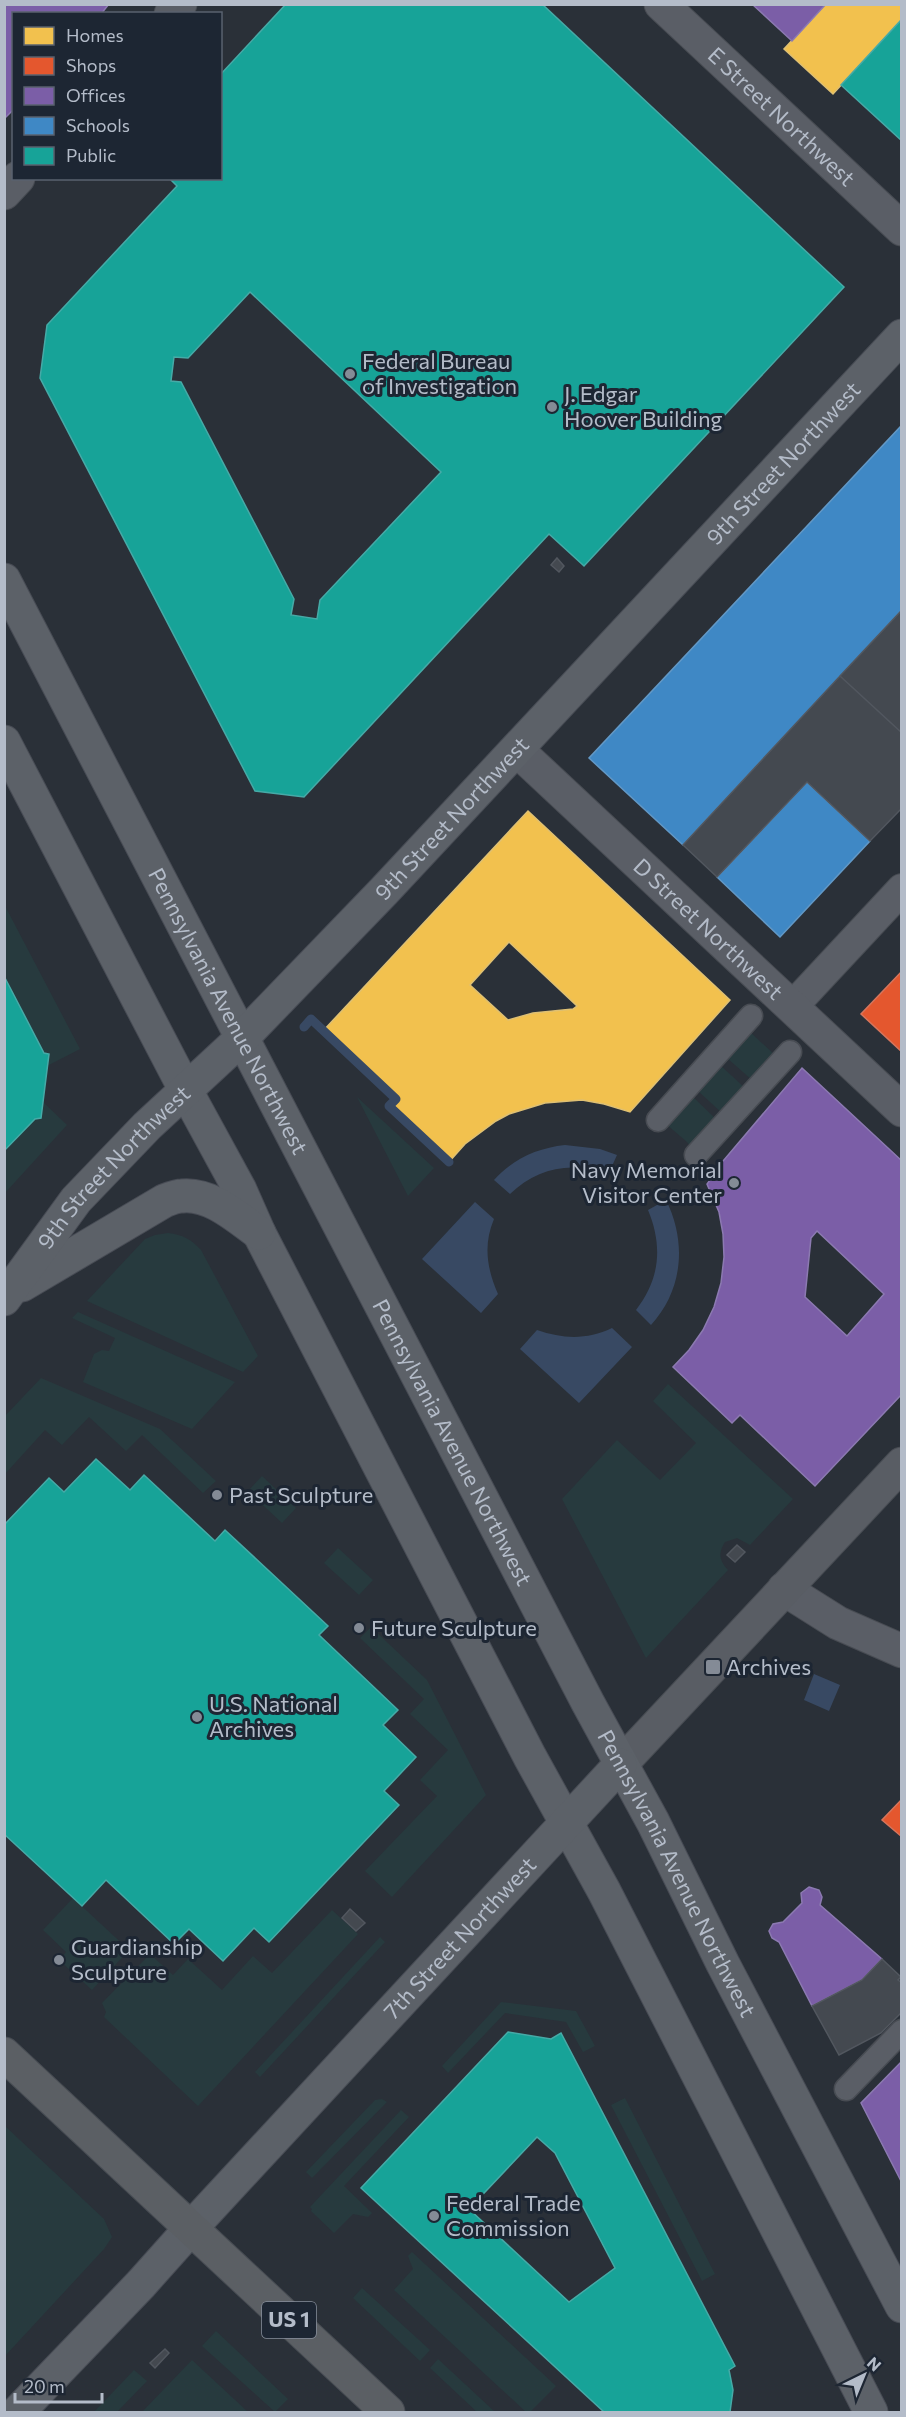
<svg xmlns="http://www.w3.org/2000/svg" width="906" height="2417" font-family="Commissioner,sans-serif">
	<rect width="100%" height="100%" fill="#2a3038"/>
	<path fill="#273a3e" d="M4,904l76,145 -33,17 2,-12 -5,-1 -39,-77z
		M750,1032l25,23 -23,25 -25,-22z
		M720,1065l25,23 -23,25 -24,-22z
		M692,1096l25,24 -25,29 -5,-7 -21,-18z
		M357,1097l77,71 -26,28z
		M43,1102l24,23 -62,68 -1,-42 31,-32z
		M168,1233c15,2 23,6 33,17l57,106 -15,16 -156,-71 58,-62 10,-4z
		M78,1312l157,70 -43,47 -109,-47 11,-28 8,-4 7,1 6,-13 -43,-20z
		M41,1378l119,51 56,52 -13,12 -61,-58 -16,16 -37,-34 -27,28 -17,-15 -40,44v-58z
		M668,1384l125,115 -43,46 -13,-7 -12,4c-7,11 -6,18 3,28l-82,88 -84,-159 55,-59 43,40 36,-37 -43,-42z
		M262,1476l34,32 -14,15 -34,-32z
		M338,1548l35,32 -14,15 -35,-32z
		M371,1627l56,53 59,115 -94,102 -27,-26 72,-75 -17,-16 28,-30 -38,-36 14,-15 -64,-61z
		M73,1898l56,52 -37,40 -33,-30 7,-8 -23,-22z
		M332,1910l26,24 -160,172 -94,-89 2,-5 -4,-9 48,-49 23,21 15,-16 34,31 31,-34 19,17z
		M380,1937l5,5 -125,135 -5,-5z
		M501,2002l75,9 19,35 -12,6 -17,-30 -61,-9 -57,60 -6,-7z
		M625,2098l90,176 -13,7 -91,-176z
		M382,2099l5,3 -75,76 -6,-6 69,-72z
		M401,2110l8,7 -65,69 28,27 -4,4 -15,-3 -19,19 -23,-22 1,-2 -2,-2z
		M5,2126l99,93 8,18 -8,12 -99,107z
		M412,2252l144,134 -26,26h-4l-132,-122 19,-21 -5,-13z
		M362,2288l68,62 -10,11 -67,-63z
		M216,2331l72,68 -13,13 -73,-66z
		M438,2359l57,53h-18l-47,-44z
		M192,2360l56,52h-106z
		M134,2370l13,11 -30,31h-23z"/>
	<path fill="#384963" d="M565,1145l35,4 17,6 -9,20c-35,-15 -71,-7 -98,19l-16,-14c19,-21 43,-32 71,-35z
		M666,1200c21,42 17,90 -15,125l-15,-15c24,-31 27,-64 12,-100z
		M475,1202l19,17c-11,26 -7,50 4,75l-17,19 -59,-54z
		M612,1328l20,19 -53,56 -59,-54 17,-19c26,9 50,10 75,-2z
		M814,1674l26,11 -11,26 -25,-11z"/>
	<path fill="#f2c14e" stroke="#dfc073" stroke-width="1.5" fill-rule="evenodd" d="M826,4h76v15l-69,75 -49,-45z
		M528,811l202,189 -100,112 -26,-8 -22,-4 -37,3 -36,11 -13,7 -31,23 -16,18 -60,-56 7,-7 -73,-68zM509,942l68,64 -4,3 -40,4 -25,7 -38,-35z"/>
	<path fill="#e4572e" stroke="#d6755c" stroke-width="1.5" d="M902,971v81l-41,-38z
		M902,1799v38l-20,-17z"/>
	<path fill="#7b5ea7" stroke="#8c7ab1" stroke-width="1.5" fill-rule="evenodd" d="M4,4h105l-8,10h-87v95l-10,10z
		M752,4h74l-34,37z
		M802,1068l100,93v233l-87,92 -75,-71 -8,8 -59,-56 16,-17 14,-20 11,-23 7,-24 3,-26 -1,-23 -4,-22 -12,-28 6,-8 -1,-2zM817,1231l67,63 -37,42 -42,-39 6,-59z
		M809,1887l10,3 3,7 -2,8 62,54 -20,21 -50,26 -33,-64 -7,-4 -3,-7 4,-7 10,-2 19,-19 -1,-10z
		M902,2061v122l-41,-80z"/>
	<path fill="#3f88c5" stroke="#6298c6" stroke-width="1.5" d="M902,425v185l-219,235 -94,-87z
		M807,782l63,59 -90,96 -63,-60z"/>
	<path fill="#17a398" stroke="#46aaa7" stroke-width="1.5" fill-rule="evenodd" d="M286,4h256l302,283 -260,279 -35,-32 -245,263 -49,-6 -215,-413 7,-53 130,-139 -8,-8h51v-103zM250,292l191,180 -121,128 -3,19 -26,-4 3,-16 -113,-217 -10,-1 3,-24 14,1z
		M902,19v122l-61,-56z
		M4,976l40,77 5,1 -8,64 -6,1 -31,32z
		M96,1459l34,31 14,-15 71,66 10,-11 103,96 -9,9 79,75 -15,15 33,32 -32,34 15,14 -130,137 -15,-14 -31,33 -34,-32 -15,15 -68,-64 -24,26 -78,-72v-309l45,-47 15,14z
		M508,2032l43,7 10,-6 174,333 -6,4 4,20 -3,22h-126l-243,-224zM537,2137l18,16 60,115 -46,34 -100,-93z"/>
	<g fill="none" stroke-linecap="round" stroke-linejoin="round">
		<path stroke="#384963" stroke-width="9" d="M304,1027l7,-8 85,80 -7,7 60,56"/>
	</g>
	<path fill="#444950" stroke="#52575f" stroke-width="1.5" d="M557,558l7,8 -5,6 -8,-7z
		M902,610v123l-62,-57z
		M840,676l62,57v75l-32,33 -63,-59 -90,95 -34,-32z
		M737,1545l8,7 -10,10 -8,-7z
		M350,1909l15,14 -9,8 -14,-13z
		M882,1959l19,18 -3,3 4,3v29l-21,21 -42,22 -27,-49 50,-26z
		M165,2349l4,4 -14,15 -5,-5z"/>
	<g fill="none" stroke-linecap="round" stroke-linejoin="round">
		<g stroke="#484c53" stroke-width="25">
			<path id="pedestrian" d="M658,1120l93,-104
				M696,1155l94,-103
				M846,2089l56,-58"/>
		</g>
		<g stroke="#484c53" stroke-width="32">
			<path id="minor" d="M792,1007l110,-118"/>
		</g>
		<g stroke="#484c53" stroke-width="35">
			<g id="tertiary">
				<path id="s1" d="M661,4l241,225"/>
				<path d="M171,14l9,-10"/>
				<path d="M4,193l14,-15"/>
				<path id="s2" d="M517,750l385,360"/>
				<path d="M784,1589l54,34 64,28"/>
			</g>
		</g>
		<g stroke="#484c53" stroke-width="35">
			<path id="secondary" d="M620,1765l282,-301"/>
		</g>
		<g stroke="#484c55" stroke-width="35">
			<g id="primary">
				<path id="s3" d="M4,580l584,1123 65,119 70,142 179,342"/>
				<path d="M4,742l182,349 54,99 19,43 271,524 74,134 267,521"/>
				<path d="M22,1285l142,-84c5,-2 12,-5 18,-5 29,-3 56,22 77,37"/>
				<path id="s4" d="M4,1299l72,-99 71,-74 95,-88 142,-147 518,-555"/>
				<path id="s5" d="M18,2412l123,-128 50,-56 429,-463"/>
			</g>
		</g>
		<g stroke="#474c53" stroke-width="35">
			<path id="trunk" d="M4,2054l384,358"/>
		</g>
		<use href="#pedestrian" stroke="#5a5e66" stroke-width="22"/>
		<use href="#minor" stroke="#5a5e66" stroke-width="30"/>
		<use href="#tertiary" stroke="#5a5e66" stroke-width="33"/>
		<use href="#secondary" stroke="#595d64" stroke-width="33"/>
		<use href="#primary" stroke="#5c6168" stroke-width="33"/>
		<use href="#trunk" stroke="#5b5f64" stroke-width="33"/>
	</g>
	<g fill="#848b96" stroke="#1d2633" stroke-width="2">
		<circle cx="350" cy="374" r="6"/>
		<circle cx="552" cy="407" r="6"/>
		<circle cx="734" cy="1183" r="6"/>
		<circle cx="217" cy="1495" r="6"/>
		<circle cx="359" cy="1628" r="6"/>
		<rect x="705" y="1659" width="16" height="16" rx="3"/>
		<circle cx="197" cy="1717" r="6"/>
		<circle cx="59" cy="1960" r="6"/>
		<circle cx="434" cy="2216" r="6"/>
	</g>
	<g text-anchor="middle" stroke-width="6" stroke-linejoin="round" paint-order="stroke">
		<rect fill="#1d2633" stroke="#878f9c" stroke-width="1.5" x="262" y="2302" width="54" height="36" rx="4.5"/>
		<g font-size="21" font-weight="bold" fill="#b4bcc9">
			<text x="289" y="2327">US 1</text>
		</g>
		<g font-size="22" fill="#b4bcc9" stroke="#1d2633">
			<text dy="8" stroke="none"><textPath href="#s1" startOffset="165">E Street Northwest</textPath></text>
			<text dy="8" stroke="none"><textPath href="#s4" startOffset="1144">9th Street Northwest</textPath></text>
			<text dy="8" stroke="none"><textPath href="#s4" startOffset="658">9th Street Northwest</textPath></text>
			<text dy="8" stroke="none"><textPath href="#s2" startOffset="262">D Street Northwest</textPath></text>
			<text dy="8" stroke="none"><textPath href="#s3" startOffset="486">Pennsylvania Avenue Northwest</textPath></text>
			<text dy="8" stroke="none"><textPath href="#s4" startOffset="172">9th Street Northwest</textPath></text>
			<text dy="8" stroke="none"><textPath href="#s3" startOffset="972">Pennsylvania Avenue Northwest</textPath></text>
			<text dy="8" stroke="none"><textPath href="#s3" startOffset="1458">Pennsylvania Avenue Northwest</textPath></text>
			<text dy="8" stroke="none"><textPath href="#s5" startOffset="648">7th Street Northwest</textPath></text>
		</g>
		<g font-size="22" fill="#b4bcc9" stroke="#1d2633" text-anchor="start">
			<text x="362" y="369">Federal Bureau<tspan x="362" dy="25">of Investigation</tspan></text>
			<text x="564" y="402">J. Edgar<tspan x="564" dy="25">Hoover Building</tspan></text>
			<text x="722" y="1178" text-anchor="end">Navy Memorial<tspan x="722" dy="25">Visitor Center</tspan></text>
			<text x="229" y="1503">Past Sculpture</text>
			<text x="371" y="1636">Future Sculpture</text>
			<text x="726" y="1675">Archives</text>
			<text x="209" y="1712">U.S. National<tspan x="209" dy="25">Archives</tspan></text>
			<text x="71" y="1955">Guardianship<tspan x="71" dy="25">Sculpture</tspan></text>
			<text x="446" y="2211">Federal Trade<tspan x="446" dy="25">Commission</tspan></text>
		</g>
	</g>
	<rect width="906" height="2417" fill="none" stroke="#b4bcc9" stroke-width="12"/>
	<rect x="12" y="12" width="210" height="168" fill="#1d2633" stroke="#59626f" stroke-width="1.5"/>
	<rect x="24" y="27" width="30" height="18" fill="#f2c14e" stroke="#59626f" stroke-width="1.5"/>
	<text x="66" y="42" font-size="18" fill="#b4bcc9">Homes</text>
	<rect x="24" y="57" width="30" height="18" fill="#e4572e" stroke="#59626f" stroke-width="1.5"/>
	<text x="66" y="72" font-size="18" fill="#b4bcc9">Shops</text>
	<rect x="24" y="87" width="30" height="18" fill="#7b5ea7" stroke="#59626f" stroke-width="1.5"/>
	<text x="66" y="102" font-size="18" fill="#b4bcc9">Offices</text>
	<rect x="24" y="117" width="30" height="18" fill="#3f88c5" stroke="#59626f" stroke-width="1.5"/>
	<text x="66" y="132" font-size="18" fill="#b4bcc9">Schools</text>
	<rect x="24" y="147" width="30" height="18" fill="#17a398" stroke="#59626f" stroke-width="1.5"/>
	<text x="66" y="162" font-size="18" fill="#b4bcc9">Public</text>
	<g transform="translate(864 2375) rotate(43)" stroke="#1d2633" stroke-width="4.5" paint-order="stroke">
	<path d="M0-4.5L10 22L0 15L-10 22Z" fill="#b4bcc9"/>
	<text y="-9" font-size="16" font-weight="bold" text-anchor="middle" fill="#b4bcc9">N</text>
	</g>
	<path d="M15 2393v9h87v-9" fill="none" stroke="#b4bcc9" stroke-width="3"/>
	<text x="24" y="2393" font-size="18" fill="#b4bcc9" stroke="#1d2633" stroke-width="4.5" paint-order="stroke">20 m</text>
</svg>
